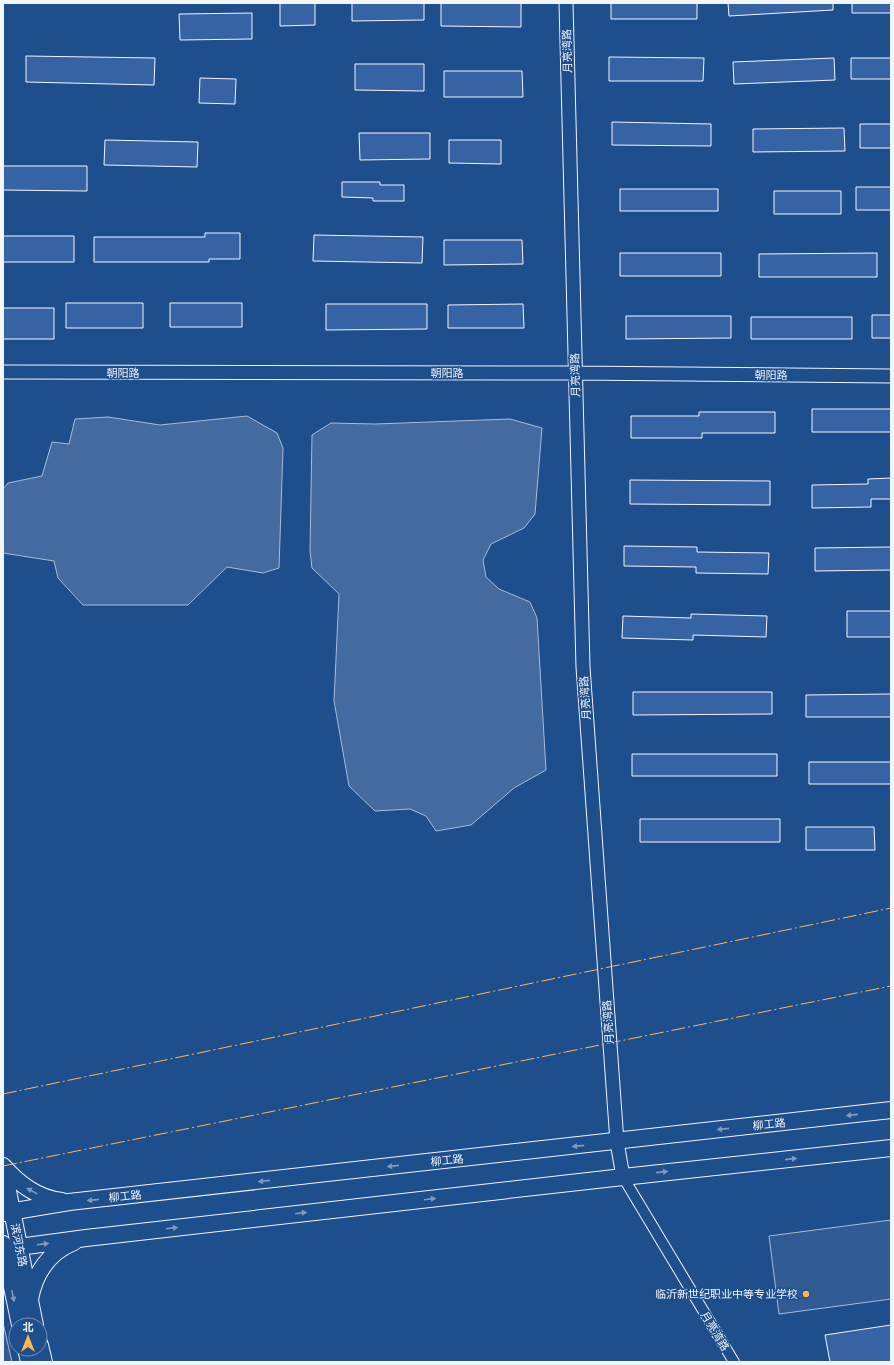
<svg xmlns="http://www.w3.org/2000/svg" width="894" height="1365" font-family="'Fira Sans Condensed','Noto Sans SC',sans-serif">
	<rect width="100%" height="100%" fill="#1f4e8c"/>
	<path fill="#305b95" stroke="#a8bbd7" d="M891,1220v79l-112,15 -10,-78z
		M3,1323l9,39h-9z"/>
	<path fill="#446ba0" stroke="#a8bbd7" d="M247,416l30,17 6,15 -4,120 -16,5 -36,-6 -39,38h-105l-25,-27 -4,-17 -51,-8v-64l5,-6 34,-7 10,-34 17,2 6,-25 33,-2 52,8z
		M510,419l32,9 -7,86 -11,14 -33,16 -8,16 3,17 13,12 31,13 7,16 9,152 -32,18 -43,37 -35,6 -10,-15 -16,-7 -35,2 -26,-25 -15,-85 5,-107 -27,-26 -2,-17 2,-116 19,-12 44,1z"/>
	<path fill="#3563a3" stroke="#f2f6ff" d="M280,3h35v22l-35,1z
		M352,3h72v17l-72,1z
		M441,3h80v24l-80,-1z
		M611,3h86v16h-86z
		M728,3h105v7l-104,6z
		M852,3h39v10h-39z
		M252,13v26l-72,1 -1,-26z
		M26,56l129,2 -1,27 -128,-3z
		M609,57l95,1 -1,23h-94z
		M834,58l1,22 -101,4 -1,-22z
		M851,58h40v21h-40z
		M355,64h69v27l-69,-1z
		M444,71h78l1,26h-79z
		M200,78l36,1 -1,25 -36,-1z
		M612,122l99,2v22l-99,-1z
		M860,124h31v24h-31z
		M844,128l1,23 -92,1v-23z
		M359,133h71v26l-70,1z
		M105,140l93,2 -1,25 -93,-2z
		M449,140h52v24l-52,-1z
		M3,166h84v25l-84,-1z
		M342,182h38v3h24v16h-31v-3l-31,-1z
		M856,187h35v23h-35z
		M620,189h98v22h-98z
		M774,191h67v23h-67z
		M205,233h35v26h-31v3h-115v-25h111z
		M314,235l109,2 -1,26 -109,-2z
		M3,236h71v26h-71z
		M444,240h78l1,24 -79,1z
		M620,253h101v23h-101z
		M877,253v24h-118v-23z
		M66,303h77v25h-77z
		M170,303h72v24h-72z
		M326,304h101v25l-101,1z
		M523,304l1,24h-76v-23z
		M3,308h51v31h-51z
		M872,315h19v23h-19z
		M626,316h105v22l-105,1z
		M751,317h101v22h-101z
		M812,409h79v23h-79z
		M699,412h76v21h-73v5h-71v-22h68z
		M891,478v21h-20v8l-59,1v-23l56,-1v-5z
		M630,480l140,1v24l-140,-1z
		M624,546l73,1v5l72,1 -1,21 -72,-1v-6l-72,-1z
		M891,547v23l-76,1v-23z
		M847,611h44v26h-44z
		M691,614l76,2 -1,21 -73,-2v5l-71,-2 1,-22 68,2z
		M633,692h139v22l-139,1z
		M891,694v23h-85v-22z
		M632,754h145v22h-145z
		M809,762h82v22h-82z
		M640,819h140v23h-140z
		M806,827h68l1,23h-69z
		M891,1325v37h-61l-5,-27z"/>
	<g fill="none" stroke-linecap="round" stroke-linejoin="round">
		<g stroke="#f2f6ff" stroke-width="12">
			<path id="minor" d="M623,1177l111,185"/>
		</g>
		<g stroke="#f2f6ff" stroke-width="15">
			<path id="tertiary" d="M566,3l17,664 34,475 6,35
				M3,372l572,1 316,3"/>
		</g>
		<g stroke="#f2f6ff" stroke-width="18">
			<path id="primary" d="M3,1166l32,159
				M3,1166c16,18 34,32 59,35
				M3,1213l66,-11 822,-92
				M3,1244l17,81
				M4,1249l82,-11 537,-61 268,-29
				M30,1299c5,-26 19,-47 44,-57
				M40,1345l4,17
				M26,1349l3,13"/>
		</g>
		<use href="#minor" stroke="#1f4e8c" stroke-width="10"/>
		<use href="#tertiary" stroke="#1f4e8c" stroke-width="13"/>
		<use href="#primary" stroke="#1f4e8c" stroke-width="16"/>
		<path stroke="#ffb74d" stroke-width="1" stroke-dasharray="14 3 2 3" stroke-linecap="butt" d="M3,1094l888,-186
			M3,1166l888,-180"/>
	</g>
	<defs><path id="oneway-solid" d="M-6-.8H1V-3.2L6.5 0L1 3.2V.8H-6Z"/></defs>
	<g fill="#7e9ac0">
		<use href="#oneway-solid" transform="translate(852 1115) rotate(174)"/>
		<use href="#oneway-solid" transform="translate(723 1129) rotate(174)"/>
		<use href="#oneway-solid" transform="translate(578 1146) rotate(174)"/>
		<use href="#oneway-solid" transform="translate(791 1159) rotate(-6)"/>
		<use href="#oneway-solid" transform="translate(393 1166) rotate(174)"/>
		<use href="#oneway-solid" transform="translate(662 1172) rotate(-6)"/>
		<use href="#oneway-solid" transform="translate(264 1181) rotate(174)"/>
		<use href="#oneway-solid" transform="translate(32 1191) rotate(-151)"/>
		<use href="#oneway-solid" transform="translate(430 1199) rotate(-7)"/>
		<use href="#oneway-solid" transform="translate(93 1200) rotate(174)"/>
		<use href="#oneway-solid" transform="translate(301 1213) rotate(-7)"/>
		<use href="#oneway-solid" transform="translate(172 1228) rotate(-7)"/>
		<use href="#oneway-solid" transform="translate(43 1244) rotate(-7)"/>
		<use href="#oneway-solid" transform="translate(13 1296) rotate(79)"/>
	</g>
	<circle fill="#ffb74d" stroke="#1f4e8c" stroke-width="1.5" cx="806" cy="1294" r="4"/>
	<g text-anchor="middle" stroke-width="3" stroke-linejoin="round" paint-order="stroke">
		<g font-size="11" fill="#f2f6ff" stroke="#1f4e8c">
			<text transform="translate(567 51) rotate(-91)" y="4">月亮湾路</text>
			<text x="123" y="377">朝阳路</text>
			<text x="447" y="377">朝阳路</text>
			<text transform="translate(575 375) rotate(-91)" y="4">月亮湾路</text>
			<text transform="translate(771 375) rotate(1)" y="4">朝阳路</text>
			<text transform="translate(585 698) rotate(-94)" y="4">月亮湾路</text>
			<text transform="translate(608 1022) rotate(-94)" y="4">月亮湾路</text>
			<text transform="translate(769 1124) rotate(-6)" y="4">柳工路</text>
			<text transform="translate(447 1160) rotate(-6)" y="4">柳工路</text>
			<text transform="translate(125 1196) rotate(-6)" y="4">柳工路</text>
			<text transform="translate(19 1245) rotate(79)" y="4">滨河东路</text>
			<text transform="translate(715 1331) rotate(59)" y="4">月亮湾路</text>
		</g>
		<g font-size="11" fill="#f2f6ff" stroke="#1f4e8c" text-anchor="end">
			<text x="798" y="1298">临沂新世纪职业中等专业学校</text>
		</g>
	</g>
	<rect width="894" height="1365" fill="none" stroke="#f2f6ff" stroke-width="8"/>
	<g transform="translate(28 1337)"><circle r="19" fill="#1f4e8c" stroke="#7391ba"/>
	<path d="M0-3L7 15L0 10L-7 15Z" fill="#ffb74d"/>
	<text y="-6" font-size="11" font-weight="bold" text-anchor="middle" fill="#f2f6ff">北</text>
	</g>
</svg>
